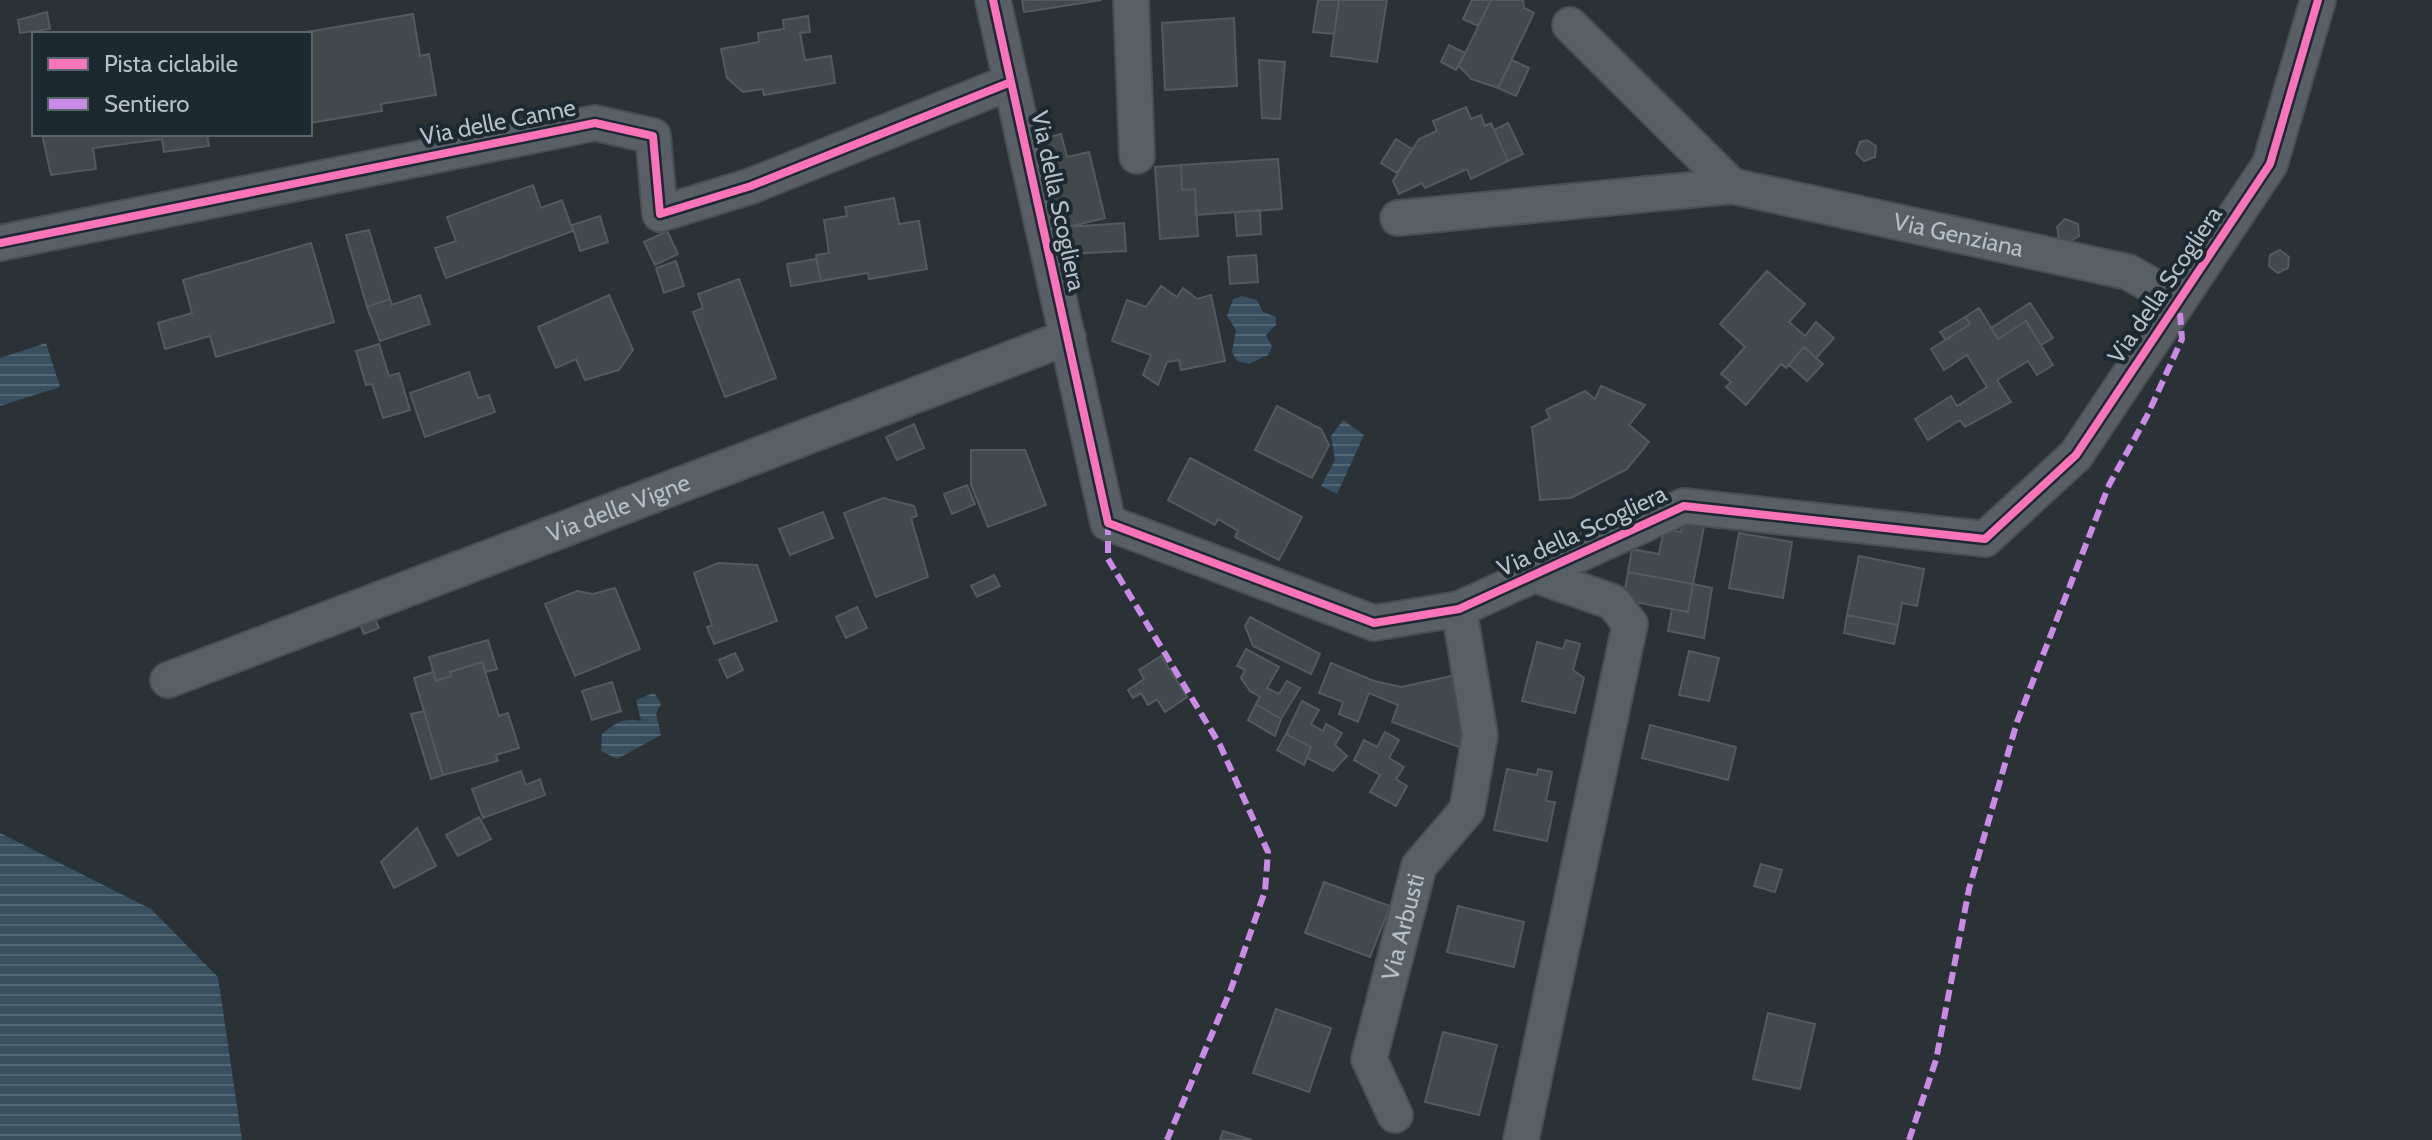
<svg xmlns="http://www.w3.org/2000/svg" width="2432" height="1140" font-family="Cabin,sans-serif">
	<defs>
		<pattern id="water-rules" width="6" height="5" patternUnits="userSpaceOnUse" patternTransform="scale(2)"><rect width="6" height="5" fill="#384f5f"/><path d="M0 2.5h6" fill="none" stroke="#526774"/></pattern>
	</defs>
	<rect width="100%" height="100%" fill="#2a3236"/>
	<path fill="url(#water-rules)" d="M1242,296l15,4 6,12 13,5v8l-10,10 6,12 -4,8 -19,9 -12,-3 -5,-9 4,-22 -9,-14 6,-17z
		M46,343l14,44 -60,19v-48z
		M1343,420l21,15 -27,59 -16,-8 14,-26 -4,-24z
		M651,694h4l6,10 -5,9 5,22 -44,24 -16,-8 1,-17c13,-11 23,-17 39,-13l-5,-21z
		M0,833l151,76 67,68 24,163h-242z"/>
	<path fill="#42494d" stroke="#525a5e" stroke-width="2" d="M1022,0h80l-78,12z
		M1318,0h21l-5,34 -21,-2z
		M1339,0h48l-10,62 -46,-6z
		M1472,0h19l-13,26 -15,-7z
		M1491,0h32l1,8 10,5 -36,75 -27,-9 -12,-13z
		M47,12l3,17 -30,4 -2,-13z
		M413,14l7,42 9,-2 7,41 -55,9 1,7 -72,12v-89h-15z
		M808,16l2,16 -10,1 5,27 26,-4 4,27 -71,12 -1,-6 -20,3 -16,-14 -6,-29 38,-7 -1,-9 26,-4 -1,-9z
		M1234,18l3,68 -72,4 -3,-67z
		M1449,45l16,8 -9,17 -15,-8z
		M1259,60l26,2 -5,57 -18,-1z
		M1512,60l17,8 -13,28 -18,-8z
		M1466,107l5,12 10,-4 4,11 6,-3 17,38 -37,18 -4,-10 -42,19 -3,-5 -23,11 -6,-13 26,-42 18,-8 -4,-10z
		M1508,123l15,31 -15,7 -14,-31z
		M42,134h165l2,12 -45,6 -2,-13 -69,9 3,21 -45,6z
		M1061,134l6,23 22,-5 16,66 -50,12 -26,-88z
		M1396,139l16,10 -15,24 -16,-10z
		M1867,140l9,6 -1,11 -11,4 -8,-8 4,-11z
		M1278,159l4,50 -86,6 -1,-26 -13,1 -1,-25z
		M1181,165l1,25 13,-1 3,47 -38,3 -5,-72z
		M533,185l8,23 21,-8 11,31 -127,47 -11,-30 21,-7 -9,-24z
		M894,198l5,26 20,-3 8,48 -58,10 -1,-6 -47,8 -5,-26 13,-2 -5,-33 23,-4 -2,-9z
		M1260,210l1,24 -24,2 -2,-24z
		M600,216l8,26 -28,9 -8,-26z
		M2065,219l13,5 1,12 -10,6 -10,-4 -2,-11z
		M1124,223l2,28 -59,3 -1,-27z
		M369,230l21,69 -23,8 -21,-72z
		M667,231l11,23 -23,11 -11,-23z
		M311,243l23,79 -118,35 -6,-21 -45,13 -7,-26 34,-10 -9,-33z
		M2280,250l9,7 -1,11 -10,5 -9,-7 1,-11z
		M1256,255l2,27 -28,2 -2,-27z
		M816,259l5,22 -30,5 -4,-22z
		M676,261l8,25 -20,7 -8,-25z
		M1767,271l38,33 -16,18 16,14 11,-14 18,16 -18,20 -12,-11 -18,21 -5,-4 -35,41 -20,-18 5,-5 -10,-8 24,-27 -25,-23z
		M739,279l37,99 -51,19 -32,-85 10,-4 -5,-14z
		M1161,286l16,11 6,-9 14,11 14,-4 14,66 -44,9 -2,-10 -12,2 -9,23 -15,-10 8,-20 -39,-14 15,-41 19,7z
		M420,295l10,29 -50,17 -13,-34 23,-8 2,6z
		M609,295l24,55 -14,20 -34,10 -9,-21 -20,9 -18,-41z
		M2030,303l23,35 -12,7 -15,-24 -28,18 -7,-11z
		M1979,308l19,31 28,-18 27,44 -16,10 -9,-14 -31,19 14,22 -46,25 -5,-7 -32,20 -13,-21 36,-23 6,10 30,-19 -20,-32 -23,15 -13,-21 39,-25 -5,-7z
		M1965,317l5,7 -24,16 -6,-8z
		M379,344l10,32 10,-3 11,37 -27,8 -11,-34 -6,1 -10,-34z
		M1804,347l19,17 -16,17 -18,-16z
		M469,372l9,26 11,-3 6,17 -70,25 -15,-44z
		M1601,386l44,19 -16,20 20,17 -22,27 -56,29 -31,2 -8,-73 18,-9 -4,-8 39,-19 10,8z
		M1277,406l44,23 8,16 -17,33 -57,-28z
		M914,424l10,24 -27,12 -11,-23z
		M971,450h54l21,55 -58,22 -17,-42z
		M1190,458l112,59 -23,43 -44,-23 3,-6 -20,-12 -3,6 -47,-25z
		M967,485l8,19 -23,10 -8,-20z
		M883,498l31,8 3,10 -6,2 17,59 -52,20 -32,-84z
		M823,512l10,26 -43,17 -11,-26z
		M1684,517l21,4 -12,63 -65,-12 4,-23 27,5 5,-25 17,3z
		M1739,533l53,9 -9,56 -54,-10z
		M1859,556l65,13 -7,37 -15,-3 -4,22 -51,-10z
		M718,563l39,2 20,56 -63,23 -7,-17 5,-2 -18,-52z
		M1628,572l65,12 -5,28 -65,-12z
		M994,575l6,11 -23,11 -6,-11z
		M1693,584l19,4 -8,50 -36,-7 4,-22 16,3z
		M615,588l25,61 -65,27 -30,-72 32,-13 16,3z
		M857,607l10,21 -21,10 -10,-21z
		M1847,615l51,10 -4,19 -50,-11z
		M1250,617l70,37 -9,20 -58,-28 -8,-20z
		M375,619l4,9 -15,6 -4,-10z
		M488,640l9,29 -11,3 -4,-10 -32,10 1,4 -15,5 -7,-24z
		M1566,640l14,4 -7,26 11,8 -9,35 -53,-12 15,-59 26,7z
		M1246,649l33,18 -12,21 12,6 8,-13 13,7 -19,31 -25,-15 4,-7 -10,-6 -9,-13 4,-8 -8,-4z
		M1689,651l30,7 -10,43 -30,-6z
		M735,653l8,17 -16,8 -8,-18z
		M1161,656l26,41 -22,15 -8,-13 -9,6 -7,-12 -8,5 -5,-8 16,-11 -5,-9z
		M482,662l17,54 9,-3 11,35 -23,7 2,6 -55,14 -29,-97 19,-6 3,9 15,-5 -1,-4z
		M1331,663l43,18 27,6 55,-12 16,77 -80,-30 6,-17 -29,-12 -11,29 -19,-8 4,-12 -24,-9z
		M612,682l9,29 -29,9 -10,-29z
		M1302,701l17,9 -8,14 12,7 3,-7 16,9 -7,12 12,11 -14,15 -26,-13 4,-11 -25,-13z
		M1256,704l25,15 -6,17 -27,-16z
		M424,711l19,64 -12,4 -20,-65z
		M1650,725l86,22 -8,33 -86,-22z
		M1385,732l14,8 -10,18 15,9 -8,12 11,7 -11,20 -26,-14 10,-17 -26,-15 10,-20 13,7z
		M1286,734l25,13 -7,18 -27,-15z
		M1507,769l30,6 1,-6 14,3 -6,29 9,1 -8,39 -53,-11z
		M521,771l5,14 14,-6 5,16 -62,23 -11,-29z
		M479,817l12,22 -33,17 -12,-21z
		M417,828l19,38 -42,22 -13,-26z
		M1761,864l21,6 -7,22 -21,-6z
		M1324,882l66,24 -20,51 -65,-24z
		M1458,906l66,16 -10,45 -67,-15z
		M1276,1009l55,19 -22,64 -56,-19z
		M1768,1013l47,11 -15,65 -47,-10z
		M1443,1032l54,13 -18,70 -54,-13z
		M1223,1131l29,9h-32z"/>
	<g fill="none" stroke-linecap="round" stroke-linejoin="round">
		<g stroke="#484e51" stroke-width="38">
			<g id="street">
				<path d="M993,0l115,523 266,100 85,-14 225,-103 301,33 91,-84 194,-291 48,-164"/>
				<path d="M1131,0l6,156"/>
				<path id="s1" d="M1570,25l162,161 396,86 51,29"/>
				<path d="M1398,218l334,-32"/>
				<path d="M0,243l595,-120 58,13 7,78 91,-28 260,-104"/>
				<path id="s2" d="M168,680l900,-343"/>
				<path id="s3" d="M1395,1115l-26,-56 50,-193 48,-56 13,-75 -21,-126"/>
				<path d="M1521,1140l109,-516 -17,-22 -78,-27"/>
			</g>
		</g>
		<use href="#street" stroke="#596065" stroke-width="34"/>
		<path stroke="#ca8be6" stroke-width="6" stroke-dasharray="12 6" stroke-linecap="butt" d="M1108,523v36l112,186 48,107 -3,39 -34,98 -64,151
			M1909,1140l27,-80 33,-171 48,-167 92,-237 38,-69 35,-77 -3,-38"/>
		<g stroke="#1d2931" stroke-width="13">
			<path id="cycleway" d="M993,0l115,523 266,100 85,-14 225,-103 301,33 91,-84 194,-291 48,-164
				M0,243l595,-120 58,13 7,78 91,-28 260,-104"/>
		</g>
		<use href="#cycleway" stroke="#fb73b8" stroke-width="8"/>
	</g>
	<g text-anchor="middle" stroke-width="8" stroke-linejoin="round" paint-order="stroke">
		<g font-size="24" fill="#b4bfc8" stroke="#1d2931">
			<text transform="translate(498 122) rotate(-11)" y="8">Via delle Canne</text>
			<text transform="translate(1058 201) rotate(78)" y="8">Via della Scogliera</text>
			<text dy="8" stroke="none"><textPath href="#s1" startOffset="460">Via Genziana</textPath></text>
			<text transform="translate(2165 285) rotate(-56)" y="8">Via della Scogliera</text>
			<text dy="8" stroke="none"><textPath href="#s2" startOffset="482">Via delle Vigne</textPath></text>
			<text transform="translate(1582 531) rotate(-25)" y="8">Via della Scogliera</text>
			<text dy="8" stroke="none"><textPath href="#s3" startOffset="198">Via Arbusti</textPath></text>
		</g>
	</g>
	<rect x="32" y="32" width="280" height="104" fill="#1d2931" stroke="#59656d" stroke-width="2"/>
	<rect x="48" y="58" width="40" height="12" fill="#fb73b8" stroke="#59656d" stroke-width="2"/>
	<text x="104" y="72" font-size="24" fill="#b4bfc8">Pista ciclabile</text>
	<rect x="48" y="98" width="40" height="12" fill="#ca8be6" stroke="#59656d" stroke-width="2"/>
	<text x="104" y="112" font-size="24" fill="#b4bfc8">Sentiero</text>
</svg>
